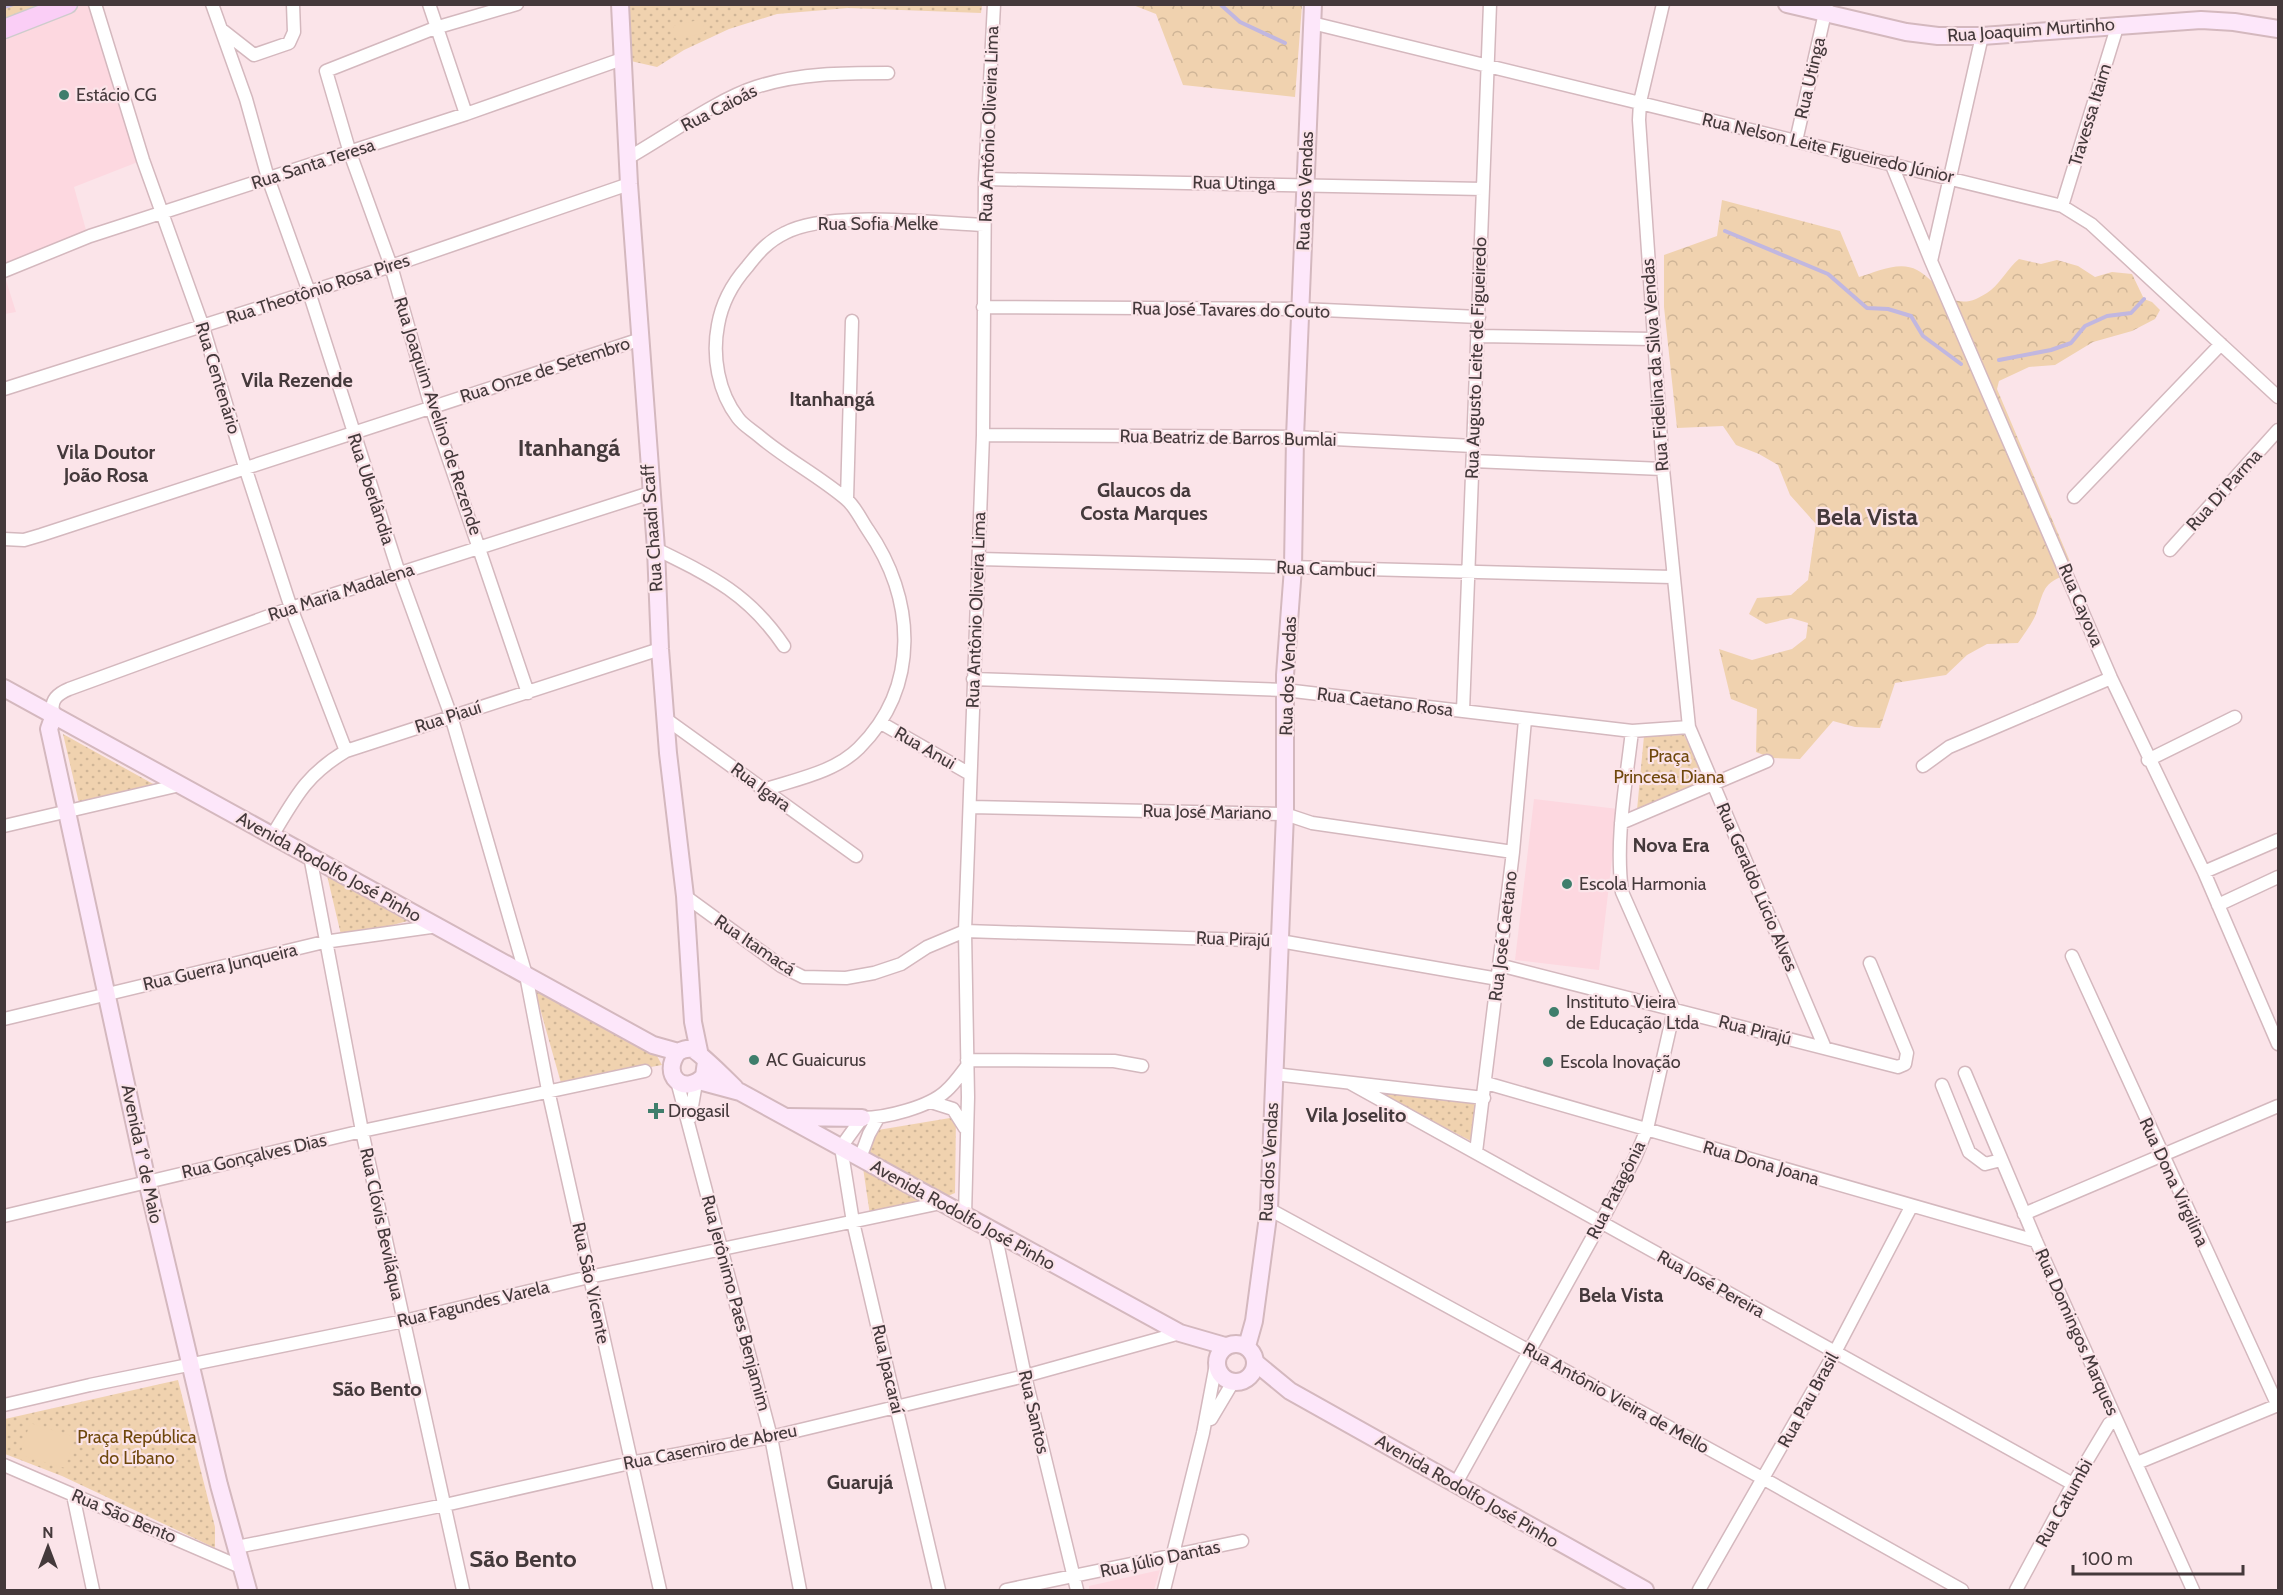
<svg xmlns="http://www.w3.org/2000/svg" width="2283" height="1595" font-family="Cabin,sans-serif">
	<defs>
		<pattern id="grass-dots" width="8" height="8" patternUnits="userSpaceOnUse" patternTransform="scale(1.5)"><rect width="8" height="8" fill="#f0d2af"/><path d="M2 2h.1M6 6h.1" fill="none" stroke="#cfb597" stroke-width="1.8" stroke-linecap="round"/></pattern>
		<pattern id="forest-crowns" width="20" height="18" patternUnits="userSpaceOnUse" patternTransform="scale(1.5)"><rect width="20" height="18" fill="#f0d2af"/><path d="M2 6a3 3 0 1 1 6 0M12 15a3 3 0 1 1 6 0" fill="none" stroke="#cfb597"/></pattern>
	</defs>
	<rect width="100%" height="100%" fill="#fbe4e9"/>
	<path fill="#fdd8e0" d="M68,5h27l48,155 -69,27 12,43 -81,41 -1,-242z
		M4,274l12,38 -11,2h-1z
		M1534,799l84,10 -19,161 -84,-10z
		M1160,1570l-6,20h-65v-4z"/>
	<path fill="url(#grass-dots)" d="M5,5h63l-63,24z
		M620,5h362l-1,8 -133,-5 -71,6 -48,15 -45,21 -27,17 -35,-8z
		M63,734l92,51 -76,18z
		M1684,735l22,45 -69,30 7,-74z
		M326,871l85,49 -69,19z
		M534,987l118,60 10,18 -101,18z
		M1367,1088l113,14 -7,40z
		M956,1117l-1,76 -22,9 -63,13 -8,-54 10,-30z
		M178,1380l37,147v21l-153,-72 -57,-22v-35z"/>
	<path fill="url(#forest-crowns)" d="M1133,5h169l-7,92 -112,-12 -27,-71z
		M1722,200l118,31 19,46c17,-5 41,-17 58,-7 26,14 34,50 74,20 10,-8 17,-22 28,-31l22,5 16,-4 21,6 17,11 17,-5 20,2 12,25 8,3 8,8 -5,9 -23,12 -39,11 -38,23 -26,2 -30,14 -2,8 77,182c-31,13 -28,13 -38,43 -4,10 -12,20 -18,29l-31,1 -20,11 -21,20 -51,8 -15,45 -25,-1 -22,-6 -33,38 -29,-1 -15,-6 1,-43 -26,-10 -12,-50 33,11 40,-11 14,-11 2,-15 -17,-5 -25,6 -17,-10 8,-16 34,-3 17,-15 8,-56 -26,-29 -12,-30 -19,-11 -23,-9 -13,-19 -46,2 -13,-121v-52l53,-19z"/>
	<path fill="#f0d2af" d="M702,19l3,14 -29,6 -3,-13z
		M30,1423l45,14 -10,31 -45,-13z"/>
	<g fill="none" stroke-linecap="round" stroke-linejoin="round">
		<path stroke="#c1b7e0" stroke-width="4" d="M1220,4l20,18 45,21
			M4,7l9,-3
			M1725,231l103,43 39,34 21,1 23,7 12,20 38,28
			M1999,360l52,-10 20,-7 14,-17 22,-10 24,-3 13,-14"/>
		<g stroke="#d4b8be" stroke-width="15">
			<path id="street" d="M95,4l48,156 60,167 42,140 46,141 55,143
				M212,4l34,95 22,79 41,114 90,281 52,143 75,259 22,115 112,500
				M429,4l37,110
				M517,4l-82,24 -109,43 24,82 41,113 40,141 97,286
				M1663,4l-23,98 -1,18 24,349 26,258 136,321
				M1312,23l750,183 29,18 187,173
				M222,30l32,25 35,-12 5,-11 -1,-28
				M1796,141l31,-137
				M628,158c37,-21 90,-59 128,-71 43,-14 88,-14 132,-14
				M1891,163l40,98 180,417 93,194 74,172
				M985,179l498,10
				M2062,206l56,-182
				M1931,261l51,-225
				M4,271l86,-35 376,-122 156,-55
				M983,307l318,2 178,8
				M1477,336l176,3
				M4,389l387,-123 238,-82
				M983,435l312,2 178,9
				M1473,461l190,8
				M2074,497l147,-153
				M847,499l5,-178
				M4,539l20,1 17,-5 600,-196
				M656,549c55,27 93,45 128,97
				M2170,550l108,-120
				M979,559l693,18
				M973,679l312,11 347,41 57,-4
				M1463,711l27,-707
				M54,715c-5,-14 3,-21 15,-26l222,-81 359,-115
				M666,719l190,137
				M881,723l89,51
				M2148,760l87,-43
				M1923,766l26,-19 162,-69
				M766,789c31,-10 69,-17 93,-41 62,-62 56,-150 9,-218 -7,-10 -13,-24 -22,-31 -27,-23 -60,-40 -87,-63 -7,-6 -16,-11 -21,-18 -20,-26 -26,-62 -20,-93 4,-23 14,-41 29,-58 11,-14 21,-26 38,-34 42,-23 149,-10 199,-8
				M970,807l315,7 27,9 201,29
				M1621,823l146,-62
				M4,826l176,-41
				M272,836c24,-40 34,-61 74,-85l314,-102
				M310,856l52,275 101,459
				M2204,872l74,-32
				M685,896l96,70 22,11 43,1 28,-5 27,-9 26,-17 38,-16 315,10 218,38
				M2218,905l60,-28
				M2072,956l206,450
				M1499,965l399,102 7,-3 2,-11 -37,-90
				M4,1019l320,-77 114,-16
				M967,1060l147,1 28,5
				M1965,1073l71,168 157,349
				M1274,1074l210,24
				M677,1081l94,356 29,153
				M1350,1083l723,401
				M1486,1083l550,158
				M1942,1085l27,67 16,12 16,-4
				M931,1102l22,7 12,19
				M690,1118l6,-35
				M1476,1152l37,-300 12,-132
				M860,1158l9,-24 9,-16
				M1269,1209l495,270 198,111
				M2024,1214l254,-108
				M4,1216l358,-85 283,-60
				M965,1216l3,-119 -3,-166 18,-496 2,-256 9,-175
				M995,1233l30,143 52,214
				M4,1405l86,-20 314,-64 185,-44 352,-74
				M1211,1419l22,-37
				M2137,1463l141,-58
				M4,1465l239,103
				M1455,1485l146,-263 34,-64 12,-29 27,-119 -52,-118c-7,-53 4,-108 10,-161
				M73,1495l20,95
				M237,1547l208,-42 185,-42 141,-26 254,-61 155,-43
				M939,1590l-86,-368 -12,-75 21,-29c24,0 67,-11 84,-27 8,-7 15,-17 21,-25
				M1006,1590l236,-49
				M1164,1590l39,-157 13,-69
				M1699,1590l135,-236 77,-147
				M2016,1590l57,-106 36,-60 7,-5"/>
		</g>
		<g stroke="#d4b8be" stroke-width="20">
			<path id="secondary" d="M620,4l9,180 27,365 4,100 8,104 17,143 8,126 6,29
				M1787,4l119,28 32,4h44l219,-16 33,2 44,7
				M4,688l649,357 25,7
				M54,715l-5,14 98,452 72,304 29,105
				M706,1062l-2,14c-20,21 -44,-1 -26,-24 4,-2 9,-4 14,-3 4,0 37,33 43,39
				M699,1081l41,11 440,241 45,13
				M788,1117l74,1
				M1217 1363a19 19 0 1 1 38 0a19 19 0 1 1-38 0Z
				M1247,1346l7,-25 15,-112 16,-395v-139l8,-107 2,-131 18,-433
				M1256,1363l34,28 355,199"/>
		</g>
		<g stroke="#cecccc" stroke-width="21">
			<path id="primary" d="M4,29l64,-25"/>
		</g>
		<use href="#street" stroke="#fff" stroke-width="12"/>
		<use href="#secondary" stroke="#fde7fa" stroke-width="16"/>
		<use href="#primary" stroke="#facef6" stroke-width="18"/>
	</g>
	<g fill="#3f7e6c" stroke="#fbe4e9" stroke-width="2">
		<circle cx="64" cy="95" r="6"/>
		<circle cx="1567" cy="884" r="6"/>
		<circle cx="1554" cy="1012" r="6"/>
		<circle cx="754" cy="1060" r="6"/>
		<circle cx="1548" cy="1062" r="6"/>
		<path d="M653 1102h6v6h6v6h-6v6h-6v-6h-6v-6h6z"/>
	</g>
	<g text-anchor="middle" stroke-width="4.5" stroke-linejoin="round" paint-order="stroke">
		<g font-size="18" fill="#44393b" stroke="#fbe4e9">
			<text transform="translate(2031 30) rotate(-4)" y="6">Rua Joaquim Murtinho</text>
			<text transform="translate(1810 78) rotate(-77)" y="6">Rua Utinga</text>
			<text transform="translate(719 108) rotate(-27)" y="6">Rua Caioás</text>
			<text transform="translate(2090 115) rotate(-73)" y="6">Travessa Itaim</text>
			<text transform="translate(989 124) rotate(-88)" y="6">Rua Antônio Oliveira Lima</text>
			<text transform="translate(1828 148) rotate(13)" y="6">Rua Nelson Leite Figueiredo Júnior</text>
			<text transform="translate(313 164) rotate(-18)" y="6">Rua Santa Teresa</text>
			<text transform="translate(1234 183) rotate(1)" y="6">Rua Utinga</text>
			<text transform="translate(1305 191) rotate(-88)" y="6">Rua dos Vendas</text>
			<text x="878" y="230">Rua Sofia Melke</text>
			<text transform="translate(318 289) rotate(-18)" y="6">Rua Theotônio Rosa Pires</text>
			<text transform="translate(1231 310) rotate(1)" y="6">Rua José Tavares do Couto</text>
			<text transform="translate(1476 358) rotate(-88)" y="6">Rua Augusto Leite de Figueiredo</text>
			<text transform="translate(1655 365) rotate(-94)" y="6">Rua Fidelina da Silva Vendas</text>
			<text transform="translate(545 370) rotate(-18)" y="6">Rua Onze de Setembro</text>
			<text transform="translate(218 378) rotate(73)" y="6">Rua Centenário</text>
			<text transform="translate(438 416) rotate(72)" y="6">Rua Joaquim Avelino de Rezende</text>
			<text transform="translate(1228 438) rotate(1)" y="6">Rua Beatriz de Barros Bumlai</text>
			<text transform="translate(371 489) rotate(72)" y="6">Rua Uberlândia</text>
			<text transform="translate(2224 490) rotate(-48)" y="6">Rua Di Parma</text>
			<text transform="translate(652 528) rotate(-94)" y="6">Rua Chaadi Scaff</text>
			<text transform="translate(1326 569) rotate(2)" y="6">Rua Cambuci</text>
			<text transform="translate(341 592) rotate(-18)" y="6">Rua Maria Madalena</text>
			<text transform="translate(2081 605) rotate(67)" y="6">Rua Cayova</text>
			<text transform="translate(976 610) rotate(-88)" y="6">Rua Antônio Oliveira Lima</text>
			<text transform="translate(1288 676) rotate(-88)" y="6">Rua dos Vendas</text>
			<text transform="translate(1385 702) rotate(7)" y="6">Rua Caetano Rosa</text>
			<text transform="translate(448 717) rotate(-18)" y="6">Rua Piauí</text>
			<text transform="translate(925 748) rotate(30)" y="6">Rua Anui</text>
			<text transform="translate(761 787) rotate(36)" y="6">Rua Igara</text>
			<text transform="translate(1207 812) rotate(1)" y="6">Rua José Mariano</text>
			<text transform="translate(329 867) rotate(29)" y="6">Avenida Rodolfo José Pinho</text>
			<text transform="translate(1757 887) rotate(67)" y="6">Rua Geraldo Lúcio Alves</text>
			<text transform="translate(1503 936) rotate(-83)" y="6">Rua José Caetano</text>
			<text transform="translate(1233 939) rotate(2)" y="6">Rua Pirajú</text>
			<text transform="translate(755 945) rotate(34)" y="6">Rua Itamacá</text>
			<text transform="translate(220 967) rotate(-13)" y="6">Rua Guerra Junqueira</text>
			<text transform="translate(1755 1030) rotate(14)" y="6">Rua Pirajú</text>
			<text transform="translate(142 1154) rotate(78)" y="6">Avenida 1º de Maio</text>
			<text transform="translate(254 1156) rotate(-13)" y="6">Rua Gonçalves Dias</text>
			<text transform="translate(1269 1162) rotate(-87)" y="6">Rua dos Vendas</text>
			<text transform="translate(1761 1163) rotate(16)" y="6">Rua Dona Joana</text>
			<text transform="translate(2174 1182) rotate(65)" y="6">Rua Dona Virgilina</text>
			<text transform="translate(1616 1190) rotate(-63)" y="6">Rua Patagônia</text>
			<text transform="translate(963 1215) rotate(29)" y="6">Avenida Rodolfo José Pinho</text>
			<text transform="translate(382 1224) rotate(78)" y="6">Rua Clóvis Beviláqua</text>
			<text transform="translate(591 1283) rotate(78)" y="6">Rua São Vicente</text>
			<text transform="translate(1711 1284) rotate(29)" y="6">Rua José Pereira</text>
			<text transform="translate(736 1303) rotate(75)" y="6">Rua Jerônimo Paes Benjamim</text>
			<text transform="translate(473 1304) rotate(-13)" y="6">Rua Fagundes Varela</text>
			<text transform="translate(2077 1332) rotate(66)" y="6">Rua Domingos Marques</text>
			<text transform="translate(888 1369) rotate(77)" y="6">Rua Ipacaraí</text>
			<text transform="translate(1616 1398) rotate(29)" y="6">Rua Antônio Vieira de Mello</text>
			<text transform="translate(1808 1400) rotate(-61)" y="6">Rua Pau Brasil</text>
			<text transform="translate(1034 1412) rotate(77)" y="6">Rua Santos</text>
			<text transform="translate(710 1447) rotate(-11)" y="6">Rua Casemiro de Abreu</text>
			<text transform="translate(1467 1491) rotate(30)" y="6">Avenida Rodolfo José Pinho</text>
			<text transform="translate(2064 1503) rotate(-61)" y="6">Rua Catumbi</text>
			<text transform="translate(124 1516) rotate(23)" y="6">Rua São Bento</text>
			<text transform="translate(1160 1559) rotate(-12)" y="6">Rua Júlio Dantas</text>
		</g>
		<g font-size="18" fill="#44393b" stroke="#fbe4e9" text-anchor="start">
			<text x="76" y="101">Estácio CG</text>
			<text x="1579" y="890">Escola Harmonia</text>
			<text x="1566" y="1008">Instituto Vieira<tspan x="1566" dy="21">de Educação Ltda</tspan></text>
			<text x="766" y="1066">AC Guaicurus</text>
			<text x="1560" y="1068">Escola Inovação</text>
			<text x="668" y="1117">Drogasil</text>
		</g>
		<g font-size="18" fill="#6e470b" stroke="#fbe4e9">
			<text x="1669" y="762">Praça<tspan x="1669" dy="21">Princesa Diana</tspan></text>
			<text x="137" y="1443">Praça República<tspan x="137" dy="21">do Líbano</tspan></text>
		</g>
		<g font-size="20" font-weight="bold" fill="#44393b" stroke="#fbe4e9">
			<text x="297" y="387">Vila Rezende</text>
			<text x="832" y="406">Itanhangá</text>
			<text x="106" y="459">Vila Doutor<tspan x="106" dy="23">João Rosa</tspan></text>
			<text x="1144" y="497">Glaucos da<tspan x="1144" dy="23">Costa Marques</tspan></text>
			<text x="1671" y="852">Nova Era</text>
			<text x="1356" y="1122">Vila Joselito</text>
			<text x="1621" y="1302">Bela Vista</text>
			<text x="377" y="1396">São Bento</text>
			<text x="860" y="1489">Guarujá</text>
		</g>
		<g font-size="24" font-weight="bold" fill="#44393b" stroke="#fbe4e9">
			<text x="569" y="456">Itanhangá</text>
			<text x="1867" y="525">Bela Vista</text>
			<text x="523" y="1567">São Bento</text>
		</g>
	</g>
	<rect width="2283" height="1595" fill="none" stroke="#44393b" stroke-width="12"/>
	<g transform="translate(48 1547)" stroke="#fbe4e9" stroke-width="4.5" paint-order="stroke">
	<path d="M0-4.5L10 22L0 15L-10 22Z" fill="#44393b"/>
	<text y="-9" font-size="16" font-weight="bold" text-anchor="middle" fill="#44393b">N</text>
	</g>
	<path d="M2073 1565v9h170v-9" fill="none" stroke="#44393b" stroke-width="3"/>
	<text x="2082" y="1565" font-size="18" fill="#44393b" stroke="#fbe4e9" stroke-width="4.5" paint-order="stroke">100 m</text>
</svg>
